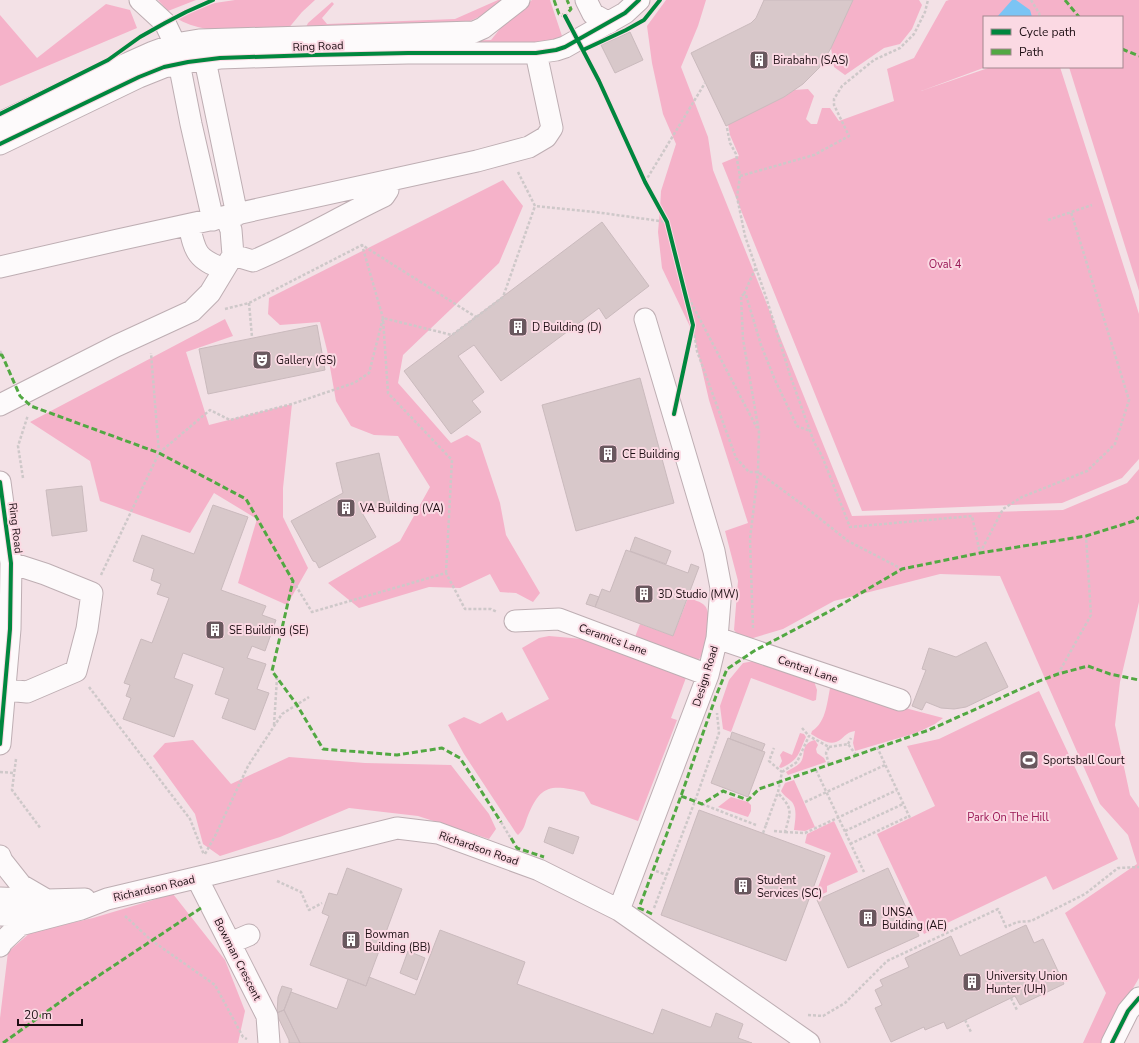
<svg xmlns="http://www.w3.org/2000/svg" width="1139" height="1043" font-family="'Nunito Sans',sans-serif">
	<rect width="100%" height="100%" fill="#f3e1e6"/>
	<path fill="#f5b2c9" d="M158,0h38l-28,11z
		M235,0h80l-13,12 -15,18c-35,0 -80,7 -111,-12l23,-10 16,-5z
		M498,0h10l-11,9 -36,16 -155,2 2,-4 24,-21 2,2 -12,14 5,6 128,-5z
		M532,0h18l14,42 -4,2 -192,-2 123,-2 16,-20z
		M666,0h40l-8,26 -17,41 27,70 5,33 139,346 211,-6 64,-27 12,-14v133l-19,80 -5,43 15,70 9,13v170l-38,65h-18l23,-50 -41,-80 72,-49 -9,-29 -28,-31 -100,-228 -60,-2 -106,27 -51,28 -40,12 -9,-11 4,-49 -13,-50 23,-8 -39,-123 -15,-65 -32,-67 -4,-36 2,-23 1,-18 15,-47 -13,-30 -11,-51 -5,-37z
		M853,0h66l3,5 -10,24 -12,15 -16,4 -39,27 -11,-8 -3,-19z
		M949,0h190v291l-70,-224h53v-50h-138v50h2l-65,24 70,-24h69l79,247v145l-17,19 -60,25 -200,8 -140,-348 17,-7 -9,-21 -2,-11 56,-27 10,-7 14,-1 6,7 -8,23 5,5h6l5,-16h8l9,13 55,-20 -7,-32 27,-11 32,-57z
		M106,4l24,6 7,18 -137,58v-71l37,43z
		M503,180l20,26 -24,57 -96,92 -5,28 53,60 16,-8 13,8 20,60 6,32 34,58 -7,9 -17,-9 -16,-1 -10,-18 -30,14 -31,-1 -70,21 -31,-25 72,-42 30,-54 -32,-51 -24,-1 -23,-9 -15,-25 -9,-51 -7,-28 -40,3 -12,-11 1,-16z
		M225,319l8,17 -47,16 23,73 83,-21 -9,84v29l25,51 -21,37 -49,-22 19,-64 -43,-26 -24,40 -90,-32 -10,-40 -60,-39z
		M688,598c5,2 13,3 17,8 8,9 3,47 -7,54l-63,-23 5,-13 33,12z
		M549,636l45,4 93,35 -16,43 6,2 -39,101 -47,-17 -7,-12c-33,-8 -44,-8 -57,26 -2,6 -3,12 -9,17l-2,-2 -52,-79 -16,-29 16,-8 16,7 22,-12 5,9 42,-22 -27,-51 17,-10z
		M754,661l60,20 3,9 -1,10 -3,1 -62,-23 -20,54 -8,-3 -3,-23 9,-26 14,-17z
		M831,684l59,20 53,14 -8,6 -19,9 -61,18 -2,-8 2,-12c-10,1 -11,8 -19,11 -8,3 -18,-4 -25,-8l1,-3c15,-9 15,-31 19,-47z
		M1039,691l79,168 -65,31 -7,-14 -122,58 -47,-100 58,-28 -28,-60 32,-7z
		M800,733l4,1 2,3c-8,17 -6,22 -25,31l-2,-1 3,-6 -2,-6 3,-4 9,4z
		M193,740l38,44 58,-27 76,6 86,2 38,49 7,15 -7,10 -71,-23 -69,-8 -69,29 -60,19 -17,-12 -8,-30 -42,-58 12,-13z
		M815,740l3,5 -2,4 1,4 7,5 2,4 -38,13 -2,-3c4,-3 10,-5 14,-9 7,-8 -1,-19 15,-23z
		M794,780l21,47 -10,4 -11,-1c1,-10 4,-22 -3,-29 -4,-4 -7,-5 -10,-10l4,-8z
		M731,797l17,5 3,3v6l-3,6 -30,-10z
		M834,821l24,51 -31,14v6l-13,6 17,-45 -26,-10 2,-9z
		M173,894l52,66 20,51 -7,32h-238v-25l8,-66 23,-20 62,-14z"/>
	<path fill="#7bc4f4" d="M1012,0h4l14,10 2,7h-35z"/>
	<path fill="#d8c8ca" stroke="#cababd" d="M764,0h89l-22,48 -12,20 -16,16 -19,13 -58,29 -35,-73 60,-30 5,-5z
		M630,32l13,28 -28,13 -14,-28z
		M602,222l47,64 -43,33 -7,-11 -98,73 -27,-36 -16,11 26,36 -12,9 9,11 -30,22 -47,-63z
		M317,325l8,45 -117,24 -9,-45z
		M640,378l34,125 -98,28 -34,-126z
		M379,453l11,51 -29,7 15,26 -57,31 -3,-6 -3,-1 -22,-40 52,-28 -7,-30z
		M82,486l5,45 -35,5 -6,-46z
		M213,505l35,12 -27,73 45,16 -4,9 14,5 -11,31 -13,-5 -5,12 19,6 -9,25 12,4 -14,37 -33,-12 7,-19 -14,-5 9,-26 -41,-15 -9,25 19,7 -19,52 -51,-18 8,-21 -5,-2 4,-11 -6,-2 17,-44 11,4 17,-45 -12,-4 4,-10 -10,-4 3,-11 -21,-8 9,-26 52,19z
		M635,537l36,14 -5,13 -36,-13z
		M626,550l62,23 3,-9 8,3 -26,69 -78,-29 7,-18 8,3z
		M590,594l9,3 -4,10 -9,-3z
		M986,642l22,45 -42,20 -12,2 -13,-1 -15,-6 -4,8 -10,-4 14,-36 -4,-1 7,-21 27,9z
		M732,732l33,12 -3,7 -32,-12z
		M728,738l37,14 -17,45 -37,-14z
		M699,810l126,46 -39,105 -125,-46z
		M549,827l30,10 -6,17 -29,-12z
		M347,868l55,21 -36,97 -56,-21 19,-49 -7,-3 7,-20 8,2z
		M888,868l31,68 -71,32 -31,-68z
		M1026,925l8,18 9,-4 21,45 -44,21 -5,-9 -68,33 -3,-7 -19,8 -1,-3 -33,15 -16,-34 7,-3 -7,-15 8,-4 -3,-6 29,-13 -4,-9 46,-22 9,20z
		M440,930l85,32 -8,22 136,50 9,-25 47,18h2l5,-14 27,11 -5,14 14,5h-452l-16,-33 7,-18 46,17 11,-30 18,7 3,-9 46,18z
		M408,951l17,7 -8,22 -17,-7z
		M282,986l10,3 -8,21 -7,3 1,-16z
		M284,1010l16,33h-11v-3l-13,-27z"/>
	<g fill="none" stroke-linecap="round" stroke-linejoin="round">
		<g stroke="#beaeb3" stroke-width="23">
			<path id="minor" d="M140,0l25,23 10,21
				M586,0l7,14 16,9
				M194,52l3,1 8,7 32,155
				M179,63l12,61 22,96
				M0,123l68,-33 85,-38 22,-8 24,-4 275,-8 9,-4 36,-28
				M0,144l139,-67 25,-10 24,-5 32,-4 94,-3 94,-2h128l20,-3 9,-3 60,-34 14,-13
				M189,225c6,28 8,34 35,44
				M233,255l20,6c45,-19 87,-44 131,-65l4,-6 -1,-9
				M0,267l118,-27 359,-79 52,-14 17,-10 6,-9 -16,-75
				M0,405l116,-59 76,-35 18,-18 23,-38 -2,-25 -5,-13
				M0,482l11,81 -1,66 -10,115
				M515,621l44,-2 149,56
				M717,638l183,62
				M6,690l21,2 49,-21 11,-42 5,-36 -47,-19 -34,-11
				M0,856l2,5 19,24 24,14
				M197,878l70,138 2,27
				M0,898l47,2 38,-1
				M619,910l89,-235 9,-37 4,-50 -7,-37 -69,-232
				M0,915l36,1
				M230,943l19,-8
				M0,946l2,-4 18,-17 61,-16 26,-10 105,-25 185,-46 41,5 101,37 80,40 190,133
				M1112,1043l16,-32 11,-13"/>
		</g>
		<path stroke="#cec8c9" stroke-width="2.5" stroke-dasharray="3 2" stroke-linecap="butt" d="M1031,0l8,13 1,4
			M727,128l3,15 6,11 4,22 -3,21 8,39 21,61 24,78 24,67 8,14 28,71 122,-11 8,37
			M518,172l17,34 60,6 72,10
			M740,176l74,-21 35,-19 -15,-31v-6l8,-13 32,-26 26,-12 14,-14 11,-22 3,-12
			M645,182l60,-99
			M1048,220l44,-15
			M684,289l73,139
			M744,294l12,-27
			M249,303l3,34
			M225,309l24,-6 113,-58
			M693,325l4,26 39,107 13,14h9l45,33 45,36 54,28
			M0,351l2,4
			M159,453l51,-43 20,10 62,-16 62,-21 15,-10 14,-55 69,17 51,-38 32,-91
			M23,478l-5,-32 10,-31
			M980,553l23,-44 19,-12 65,-26 28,-27 14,-44 -58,-188
			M446,573l6,-113 -64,-67 -5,-75 -21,-73 114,72
			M101,575l58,-122 -8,-100
			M293,581l19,31 134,-39 19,36h26l6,3
			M753,628l-3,-89 8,-67 1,-40 -16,-93 -2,-43 3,-2 2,1 15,50 14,35 22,46 13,5
			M1058,674l33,-59 -5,-79
			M89,687l101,132 14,36
			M274,725l3,-47
			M802,728l7,8
			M848,744l3,-6
			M829,747l19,-3 8,11
			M877,747l33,71
			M16,759l-4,31 29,39
			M816,770l48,102
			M0,772l14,1
			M782,772l15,-10 12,-26 20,11 -3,6 3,12
			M805,802l80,-37
			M702,804l54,21
			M501,822l9,15
			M766,825l12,-33 4,-20 -13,-11 5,-13
			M774,831l11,1c6,-21 8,-23 -7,-39
			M845,831l58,-27
			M785,832l20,1 92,-43
			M850,844l59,-28
			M205,854l10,-18 33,-70 34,-52 27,-17
			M656,871l11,4
			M277,881l24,11 8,18 13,-7
			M654,908l41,-107 24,-68 -2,-20
			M125,916l26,24 64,45 28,52 4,2
			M1011,998l6,12
			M808,1015l15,1 22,-13 42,-42 111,-52 8,18 11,-5 14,-1 54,-27 33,-26 21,-1
			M965,1020l6,12"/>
		<use href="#minor" stroke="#fdfafb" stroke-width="21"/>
		<path stroke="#cec8c9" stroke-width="2.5" stroke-dasharray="3 2" stroke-linecap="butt" d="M763,833l3,-8"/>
		<path stroke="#52a842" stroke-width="3" stroke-dasharray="6 3" stroke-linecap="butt" d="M554,0l5,14 6,2 6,-7 -4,-9
			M1065,0l14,17
			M1122,49l17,7
			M0,355h2l18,41 11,10 128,47 87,46 47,82 -21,90 25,34 26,44 74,6 45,-7 18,10 41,64
			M681,796l21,8 21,-13 25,9 11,-11 170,-59 105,-47 24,-9 30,-8 22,8 29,6
			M511,838l6,10 27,9
			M652,914l-13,-6 42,-112 35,-100 11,-27 27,-18 78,-41 70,-41 78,-16 106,-17 48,-15 5,-4
			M3,1043l74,-53 124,-82"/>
		<g stroke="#fbd9e3" stroke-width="6">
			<path id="cycleway" d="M565,16l34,65 46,101 22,40 26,103 -19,89
				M583,50l43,-20 18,-10 16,-20
				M0,114l108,-54 32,-23 25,-14 21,-11 27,-12
				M0,144l139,-67 25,-10 24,-5 32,-4 94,-3 94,-2h128l20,-3 9,-3 60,-34 14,-13
				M0,482l11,81 -1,66 -10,115
				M1112,1043l16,-32 11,-13"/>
		</g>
		<use href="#cycleway" stroke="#00873e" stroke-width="4"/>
	</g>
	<defs>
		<g id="building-square" transform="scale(1)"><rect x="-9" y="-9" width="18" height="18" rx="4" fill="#69585e" stroke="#fbd9e3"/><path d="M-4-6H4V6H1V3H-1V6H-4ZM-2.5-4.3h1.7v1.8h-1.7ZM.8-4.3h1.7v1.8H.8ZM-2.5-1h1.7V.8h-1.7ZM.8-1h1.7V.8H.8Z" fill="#fff"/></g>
		<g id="theatre-square" transform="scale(1)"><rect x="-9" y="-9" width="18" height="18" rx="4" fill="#69585e" stroke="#fbd9e3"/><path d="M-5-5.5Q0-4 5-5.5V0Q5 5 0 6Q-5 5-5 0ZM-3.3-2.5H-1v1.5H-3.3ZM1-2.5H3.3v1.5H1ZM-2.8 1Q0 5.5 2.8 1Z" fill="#fff"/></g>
		<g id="stadium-square" transform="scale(1)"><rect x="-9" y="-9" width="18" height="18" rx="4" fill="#69585e" stroke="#fbd9e3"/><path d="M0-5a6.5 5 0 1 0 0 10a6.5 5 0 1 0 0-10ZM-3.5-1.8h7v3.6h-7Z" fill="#fff"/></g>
	</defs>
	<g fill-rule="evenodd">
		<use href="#building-square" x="759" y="60"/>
		<use href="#building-square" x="518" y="327"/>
		<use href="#theatre-square" x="262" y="360"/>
		<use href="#building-square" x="608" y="454"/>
		<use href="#building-square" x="346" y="508"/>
		<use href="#building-square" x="644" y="594"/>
		<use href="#building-square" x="215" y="630"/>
		<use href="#stadium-square" x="1029" y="760"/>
		<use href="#building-square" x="743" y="886"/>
		<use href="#building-square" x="868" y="918"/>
		<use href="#building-square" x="351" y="940"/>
		<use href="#building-square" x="972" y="982"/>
	</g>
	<g text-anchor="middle" stroke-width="4" stroke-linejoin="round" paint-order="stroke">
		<g font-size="11" fill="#1e0f14" stroke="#fbd9e3">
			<text transform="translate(318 46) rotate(-2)" y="4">Ring Road</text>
			<text transform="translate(16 528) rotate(83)" y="4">Ring Road</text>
			<text transform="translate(613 639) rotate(20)" y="4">Ceramics Lane</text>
			<text transform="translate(808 669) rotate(19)" y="4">Central Lane</text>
			<text transform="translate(705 676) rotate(-73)" y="4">Design Road</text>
			<text transform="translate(479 848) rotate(19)" y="4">Richardson Road</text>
			<text transform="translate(154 888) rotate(-13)" y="4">Richardson Road</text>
			<text transform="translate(238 959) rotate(63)" y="4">Bowman Crescent</text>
		</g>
		<g font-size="11" fill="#1e0f14" stroke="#fbd9e3" text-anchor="start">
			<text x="773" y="64">Birabahn (SAS)</text>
			<text x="532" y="331">D Building (D)</text>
			<text x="276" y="364">Gallery (GS)</text>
			<text x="622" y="458">CE Building</text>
			<text x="360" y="512">VA Building (VA)</text>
			<text x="658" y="598">3D Studio (MW)</text>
			<text x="229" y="634">SE Building (SE)</text>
			<text x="1043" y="764">Sportsball Court</text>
			<text x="757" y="884">Student<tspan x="757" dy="13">Services (SC)</tspan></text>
			<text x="882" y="916">UNSA<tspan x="882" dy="13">Building (AE)</tspan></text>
			<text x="365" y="938">Bowman<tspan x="365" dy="13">Building (BB)</tspan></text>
			<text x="986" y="980">University Union<tspan x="986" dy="13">Hunter (UH)</tspan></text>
		</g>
		<g font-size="11" fill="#9a1956" stroke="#fbd9e3">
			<text x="945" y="268">Oval 4</text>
			<text x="1008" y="821">Park On The Hill</text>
		</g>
	</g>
	<rect x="983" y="16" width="140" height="52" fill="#fbd9e3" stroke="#a38890"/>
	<rect x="991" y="29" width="20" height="6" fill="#00873e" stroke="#a38890"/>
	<text x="1019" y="36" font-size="12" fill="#1e0f14">Cycle path</text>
	<rect x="991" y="49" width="20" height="6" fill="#52a842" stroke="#a38890"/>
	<text x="1019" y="56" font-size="12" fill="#1e0f14">Path</text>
	<path d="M18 1019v6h64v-6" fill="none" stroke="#1e0f14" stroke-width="2"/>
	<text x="24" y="1019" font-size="12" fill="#1e0f14" stroke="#fbd9e3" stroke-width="3" paint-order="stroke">20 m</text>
</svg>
